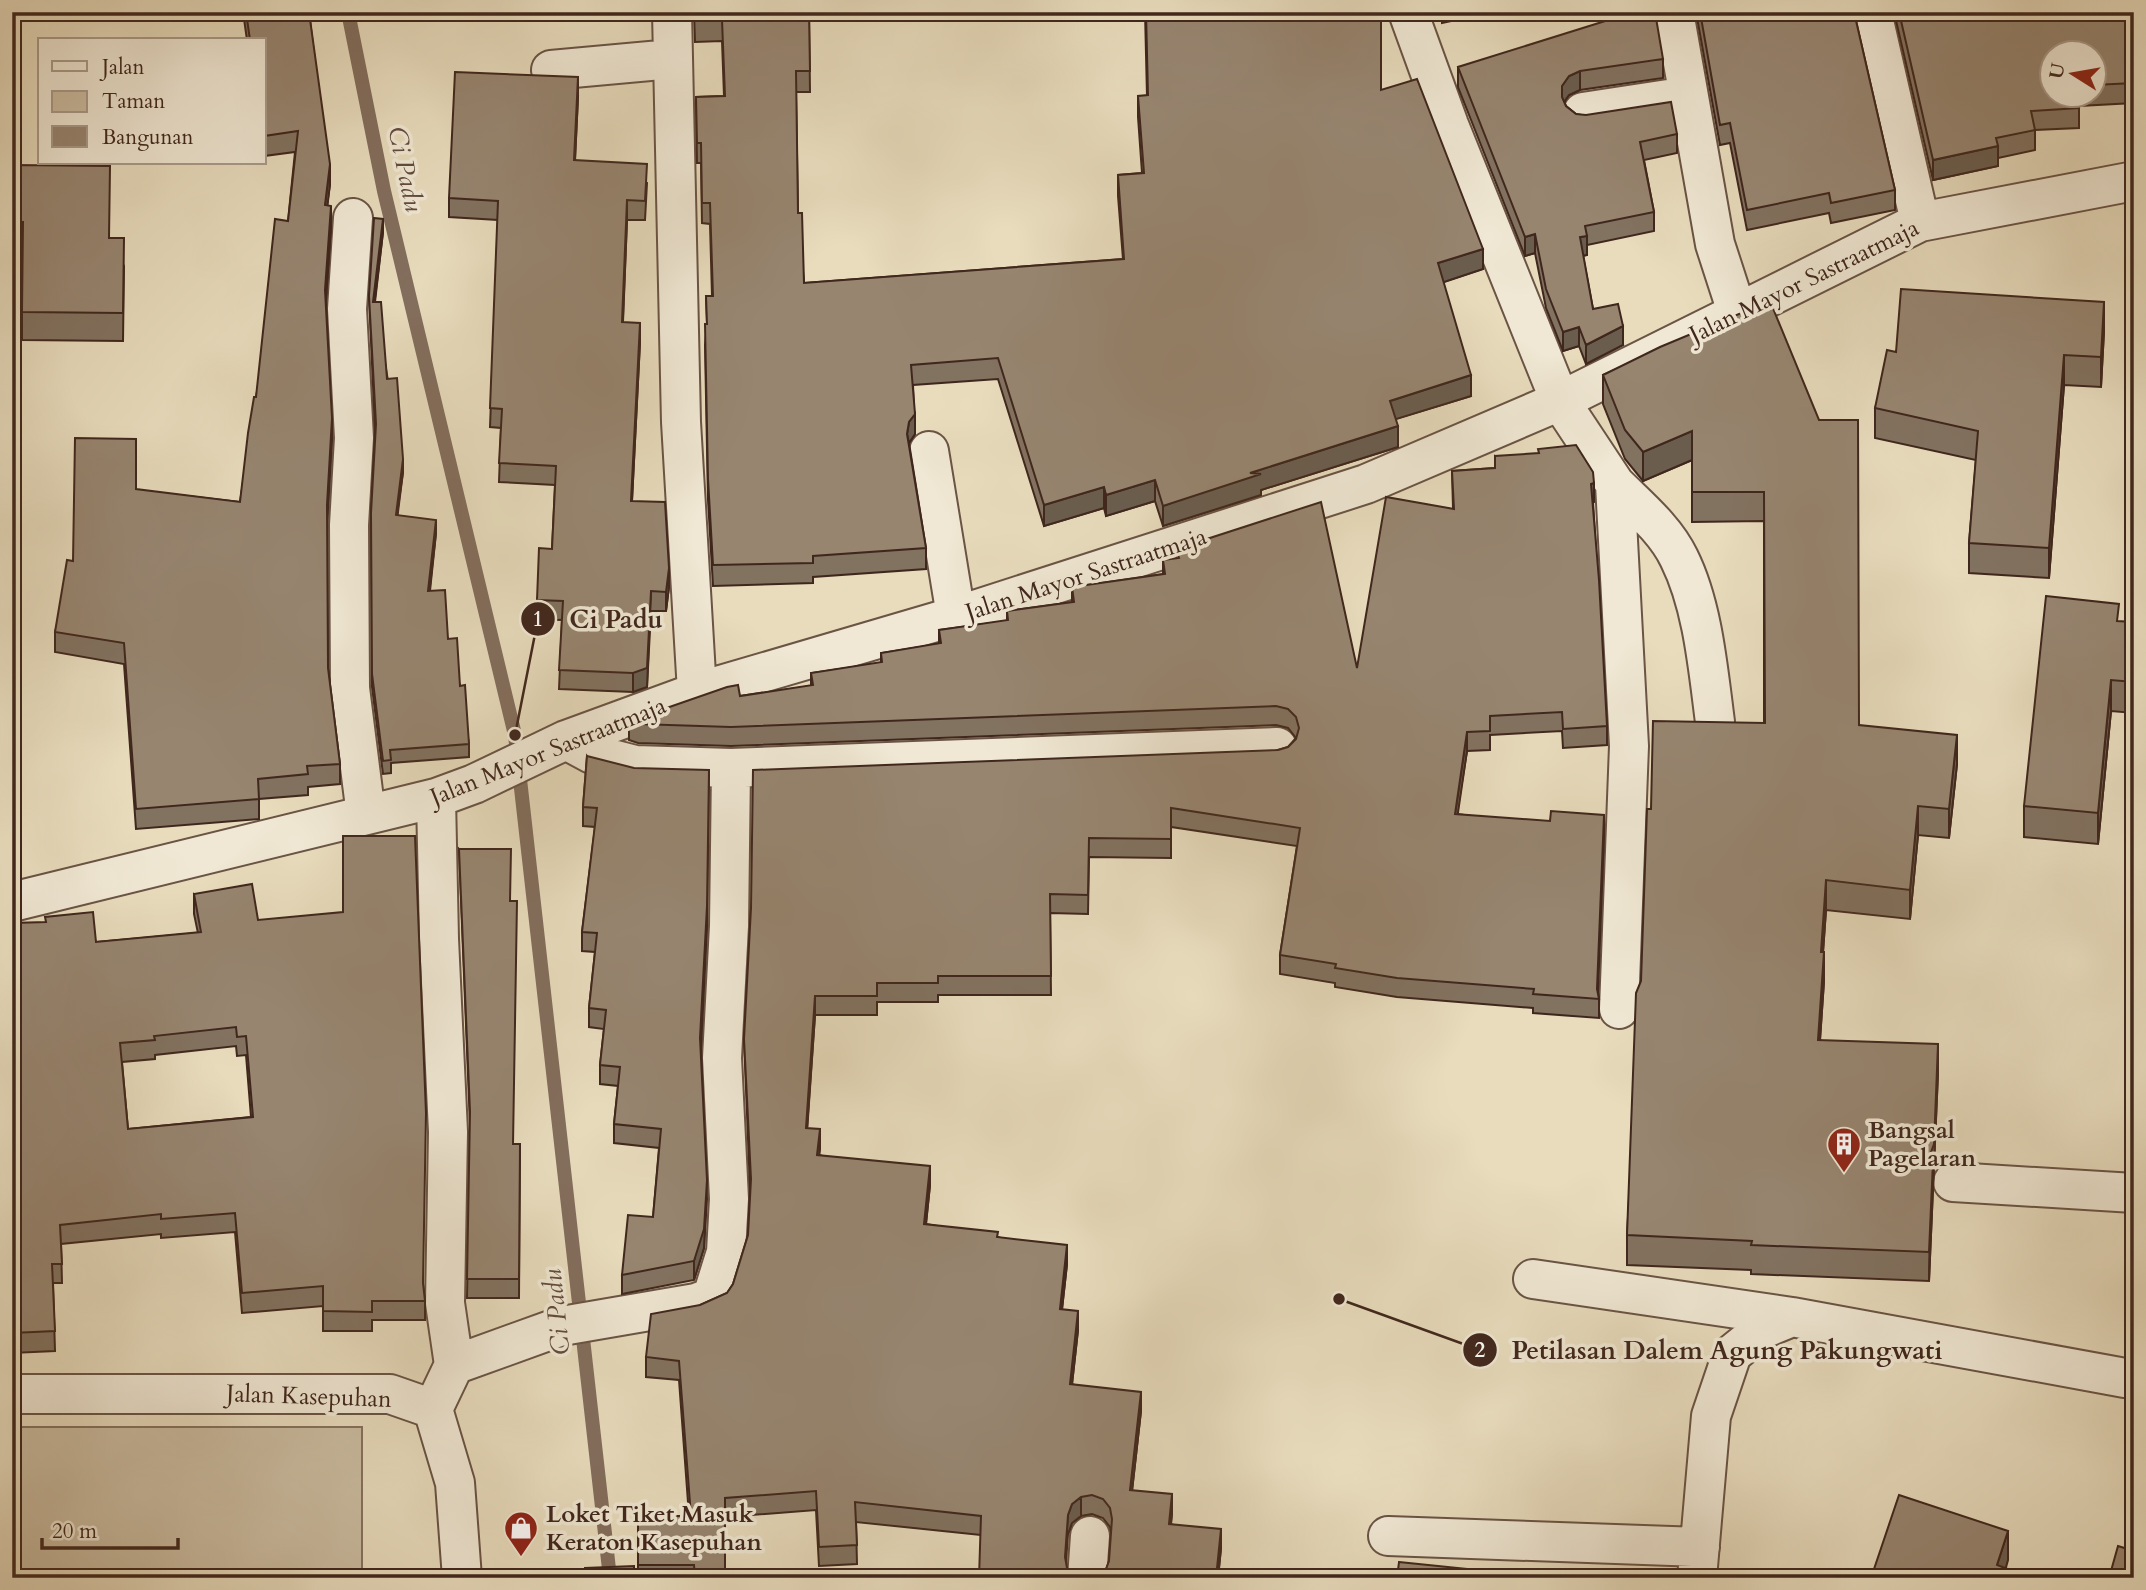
<svg xmlns="http://www.w3.org/2000/svg" width="2146" height="1590" font-family="Cardo,serif">
	<rect width="100%" height="100%" fill="#e8dcbd"/>
	<filter id="stains"><feTurbulence type="fractalNoise" baseFrequency=".00286" numOctaves="4"/><feColorMatrix values="0 0 0 0 .2 0 0 0 0 .09 0 0 0 0 .02 0 0 0 .5 -.17"/></filter>
	<radialGradient id="worn" r=".72"><stop offset=".6" stop-color="#630" stop-opacity="0"/><stop offset="1" stop-color="#630" stop-opacity=".3"/></radialGradient>
	<path fill="#cbbda2" stroke="#867260" stroke-width="2" d="M12,1427h350v151h-350z"/>
	<g fill="none" stroke-linecap="round" stroke-linejoin="round">
		<path stroke="#836e5d" stroke-width="14" d="M348,12l36,179 131,544 95,843"/>
		<g stroke="#6a5445" stroke-width="42">
			<path id="minor" d="M672,12l9,410 16,270
				M1408,12l41,113 111,276 55,83 14,262 -10,263
				M1674,12l41,232 22,68
				M1872,12l48,210
				M551,70l121,-11
				M1583,112l105,-16
				M353,218l-6,91 7,129 -5,87 1,163 16,127
				M929,451l27,165
				M1615,484c23,23 50,45 64,74 24,48 29,111 36,164
				M566,740l26,14 43,11 96,3 546,-21
				M436,798l3,141 9,193 -3,171 9,62
				M12,902l424,-104 38,-14 92,-44 131,-48 259,-76 410,-132 194,-83 360,-179 214,-41
				M1953,1182l181,11
				M1533,1279l259,38
				M12,1394h378l43,15 22,74 7,95
				M433,1409l21,-44 108,-39 134,-23 16,-6 14,-45 3,-53 -7,-141 7,-132 2,-158
				M1388,1536l312,11
				M1087,1578l3,-42
				M1697,1578l14,-162 21,-62 31,-25 29,-12 333,61 9,-1"/>
		</g>
		<use href="#minor" stroke="#f0e8d4" stroke-width="38"/>
	</g>
	<path fill="#827260" stroke="#40271d" stroke-width="2" fill-rule="evenodd" d="M243,12h66l21,172 -3,22 4,20 -5,75 6,137 -5,85 1,145 12,96v20l-32,3v8l-49,4v20l-123,10 -12,-165 -69,-12v-20l18,-71 63,-71 104,12 16,-105 32,-176 7,-69 -31,4v-116h-17z
		M601,12h50l-1,4z
		M694,12h115l1,80h-14l2,121 6,70 319,-24 -5,-63v-21l24,-2 -4,-56v-21h9l-2,-84h236v78l102,179 -40,13 28,114 -76,23 3,28 -137,43v5l-98,31 -8,-25 -49,15 -2,-8 -60,18 -46,-147 -85,6 2,49 -6,9 17,105v21l-113,8v6l-100,3 -5,-86 -3,-155 2,-21 -1,-28h6l-2,-72 -8,-1 -1,-60h-4l-1,-66 28,-1 -2,-55 -27,1z
		M1696,12h158l41,178v20l-64,13 -2,-10 -82,17 -17,-87 -10,2z
		M1894,12h240v91l-55,3v22l-44,2v20l-37,8v8l-65,14zM2094,52v42h-42z
		M1663,59v19l-83,12 -11,5 -5,7 2,4 10,8 101,20v19l-33,7 10,52v19l-67,14v10l-4,1 10,53 30,36 -37,19 -7,-18 -16,5 -17,-43 -11,-55 -10,3 -67,-169v-20z
		M578,97l-3,63 72,23 -2,37h-18l-4,102 17,20 -8,159 37,86 -3,24h-15l-4,76 -14,5 -74,-3 3,-69 -25,-1v-19l15,-51 3,-64 -56,-3 2,-54 -11,-1 8,-207 -49,-3v-19z
		M12,165l97,73 15,28 -1,75 -101,-1v-90h-10z
		M383,232l-8,70 28,170 -6,43 39,18 -6,58 18,48 12,47 9,58v13l-78,6v10l-8,1 -11,-87 -1,-174 4,-83 -6,-134z
		M1770,301l89,424 98,39 -8,74 -31,-3 -8,84 -84,-9 -3,42 1,29 -4,59 118,33 -9,208 -178,-7v-4l-124,-5v-30l24,-426 113,-86v-202l-72,1v-62l-49,21 -18,-22 -22,-55v-29z
		M2104,331l-3,56 -37,-2 -15,193 -80,-5v-30l7,-83 -101,-22v-30l21,-56z
		M1495,456l99,46h-1l14,224v19l-44,3 -1,-17 -72,4v15l-23,1 -10,63 147,20 -6,158 1,7v19l-66,-5v-5l-136,-11 -62,-10v-4l-55,-9v-19l17,-109 -126,-19v31l-82,-1 -1,57 -38,-1 1,82h-113v7h-61v13h-62l-8,113 13,20 -1,7 111,30 -4,39 72,13 69,27 -5,45 16,21 -6,54 69,27 -9,80 40,22 -1,11 50,24 -3,30h-121l8,-6 4,-11 2,-29 -1,-5 -7,-9 -11,-4 -11,2 -9,7 -4,11 -87,1 -125,-13 1,42 -38,2 -3,-56 -91,7v61h-87v-62h51l-10,-136 -33,-3v-20l54,-52 27,-12 6,-9 15,-49 2,-47 -6,-149 7,-131 537,-161 8,-9 -8,-10 -12,-3 -545,21 -93,-3 -9,-3v-19l111,-25 71,-10v-13l70,-10v-10l58,-9v-14l68,-9v-10l65,-9v-15l91,-13v-14l13,-2v-9l181,119 96,-160 -1,-37 43,-3z
		M2134,622v91l-23,-2 -13,133 -74,-7v-31z
		M587,756l120,169 -6,123 6,151 -3,49 -10,32 -72,14v-19l31,-58 6,-69 -45,-5v-19l4,-38 -18,-2v-19l4,-36 -15,-2v-19l6,-56 -13,-1v-19l13,-105 -12,-1v-19z
		M459,849l51,52 3,243h7l-1,154h-52l3,-173z
		M194,894l64,26 165,365 2,16v19h-53v11h-49v-25l-81,7 -7,-81 -74,6v-4l-100,10 1,39h-9l2,68 -43,2v-430l84,19 102,-9 -4,-19zM236,1046l1,10 9,-1 5,62 -123,12 -6,-67 33,-3v-4z"/>
	<path fill="#6a5d4e" stroke="#40271d" stroke-width="2" d="M1442,12h51l-51,11z
		M1580,71v19l-11,5 -7,10v-19l7,-10z
		M578,77v20l-4,83v-20z
		M1998,146v20l-65,14v-20z
		M330,164v20l-5,42v-21z
		M627,200v20l-5,121v-19z
		M331,206v20l-6,84v-20z
		M383,219v13l-10,83v-13z
		M1535,234v19l-10,3v-19z
		M1587,236v19l-7,1v-19z
		M1483,249v20l-45,15v-21z
		M2104,302v29l-3,56v-30z
		M640,323v19l-9,178v-19z
		M1623,326v19l-37,19v-19z
		M1579,327v19l-16,5v-19z
		M2064,355v30l-15,193v-30z
		M1471,375v21l-81,25v-20z
		M915,414v20l-6,9 -2,-9 2,-12z
		M332,418v20l-5,87v-20z
		M1398,426v21l-137,43v5l-98,31v-20l87,-33z
		M1692,431v29l-49,21v-29z
		M403,459v13l-7,56v-13z
		M1155,480v21l-49,15v-21z
		M1594,483v19l-3,1v-19z
		M1104,487v21l-60,18v-21z
		M436,520v13l-8,71v-13z
		M669,568v19l-3,24v-19z
		M651,591l-4,96 -14,5v-19z
		M2111,680v31l-13,133v-31z
		M1467,732v19l-12,82v-19z
		M1957,735v29l-8,74v-29z
		M709,770l-2,155 -7,132v-19z
		M1918,806v29l-8,84v-29z
		M1604,815v19l-7,165z
		M1826,880v30l-5,71v-29z
		M1824,952v29l-6,88v-29z
		M815,996v19l-9,132v-19z
		M1938,1044v29l-9,208 2,-129z
		M820,1129v19l-3,26v-19z
		M930,1166v19l-6,58v-19z
		M707,1180l-3,68 -10,32v-19z
		M1067,1245v19l-7,64v-19z
		M1078,1311v19l-8,73v-19z
		M1141,1392v19l-11,98v-19z
		M1172,1494v19l-3,30v-19z
		M1081,1497v19l-9,7 -4,11 -3,42v-19l3,-42 4,-11z
		M1221,1529v19l-3,30h-2z
		M2008,1531v29l-5,18 -6,-13z"/>
	<path fill="#978570" stroke="#40271d" stroke-width="2" fill-rule="evenodd" d="M246,12h63l21,152 -5,41 6,1 -6,84 7,128 -5,87 1,163 12,96 -33,2 1,8 -50,5 1,20 -123,10 -12,-166 -69,-11 12,-72 6,1 2,-123 61,1v50l104,13 8,-69 6,-36h2l19,-178 13,2 10,-90 -34,5v-96h-14z
		M694,12h115l1,59h-14l2,142h4l2,70 320,-24 -6,-84 26,-2 -6,-77 10,-1 -2,-83h235v78l36,-11 66,170 -45,14 33,112 -81,26 8,25 -148,47 11,1 -98,32 -8,-26 -49,15 -2,-8 -60,18 -46,-147 -87,7 4,49 -6,8 -2,12 19,114 -113,8v7l-100,2 -5,-86 -3,-155h2l-1,-28h7l-3,-93h-8l-1,-60h-4l-1,-46 29,-1 -3,-76 -27,1z
		M1634,12h21l8,47 -83,12 -11,5 -7,10v11l4,9 10,8 10,1 85,-13 6,32 -37,8 14,70 -69,14 2,10 -7,1 13,72 25,-5 5,22 -37,19 -7,-18 -16,5 -17,-43 -11,-55 -10,3 -67,-170z
		M1700,12h154l41,178 -64,13 -2,-10 -82,17 -17,-87 -10,2z
		M1899,12h235v71l-40,2v-33h-42v42h26l1,14 -48,3 4,19 -39,8 2,8 -65,14z
		M455,72l123,5 -4,83 73,4 -2,37 -18,-1 -5,122 18,1 -9,178 34,1 4,66 -3,24 -15,-1 -4,77 -14,5 -74,-3 4,-69 -26,-1 2,-52 13,1 4,-83 -57,-3 3,-54 -12,-1 8,-207 -49,-3z
		M12,165l98,1 -1,72h15l-1,75 -101,-1 1,-90h-11z
		M374,218l9,1 -10,83h8l6,77 10,-1 6,81 -7,56 40,5 -8,71 17,-1 3,49 9,-1 3,48 5,-1 4,59 -79,6 1,10 -8,1 -11,-87 -1,-161 5,-89 -7,-128z
		M1901,289l203,13 -3,55 -37,-2 -15,193 -80,-5 9,-112 -103,-23 12,-58 9,2z
		M1770,301l49,119h39l1,305 98,10 -8,74 -31,-3 -8,84 -84,-10 -5,72h3l-6,88 120,4 -4,100 -3,8 2,9 -4,91 -178,-7 1,-4 -125,-6 9,-242 5,-12 6,-172h4l2,-88 112,2 -1,-231h-72v-61l-49,21 -18,-22 -22,-55 57,-28z
		M1576,445l17,27 1,11 -3,1 8,96 8,146 -44,3 -1,-17 -72,4v15l-23,1 -12,82 95,7 1,-10 53,4 -7,174 2,10 -66,-5 1,-5 -137,-11 -62,-10 1,-4 -56,-9 20,-127 -129,-20v31l-82,-1 -1,57 -38,-1 1,82h-113v7h-61v13h-62l-9,132 14,1 -3,26 113,11 -6,58 74,8 -1,5 70,8 -7,64 18,2 -8,73 71,8 -11,98 42,4 -3,30 52,5 -5,49h-119l8,-6 4,-11 3,-42 -2,-11 -7,-9 -11,-4 -11,2 -9,7 -4,11 -3,42 2,11 10,10h-98l2,-62 -126,-14 2,43 -38,2 -3,-56 -91,7v80h-30l-1,-13h-56v-49h53l-12,-155 -33,-4 5,-43 49,-9 27,-12 6,-9 15,-49 3,-56 -7,-140 7,-131 2,-138 525,-20 10,-3 8,-8 3,-11 -3,-11 -8,-8 -12,-3 -545,21 -93,-3 -9,-3 98,-34 11,-2 2,11 73,-11 -2,-12 71,-11 -1,-9 60,-10 -2,-13 69,-10 -1,-9 67,-9 -2,-15 93,-13 -2,-14 16,-2 -3,-9 145,-47 36,166 29,-171 68,12 -2,-38 43,-3v-12l44,-3 -1,-4z
		M2046,596l73,8 -2,17 17,1v60l-23,-2 -13,133 -74,-7z
		M587,756l47,12 75,2 -2,136 -7,132 7,142 -3,49 -10,32 -72,14 6,-60 25,2 8,-88 -47,-5 6,-57 -20,-2 6,-55 -17,-2 8,-75 -15,-1 15,-124 -14,-1z
		M343,836h72l11,277 -3,170 2,18h-53v11l-49,-1v-25l-81,7 -7,-80 -74,6v-5l-101,11 2,39h-10l3,67 -43,2v-410l34,-1 -1,-5 48,-5 3,30 105,-10 -7,-38 58,-10 6,36 85,-8zM236,1027l1,10 9,-1 7,81 -125,12 -8,-86 35,-3 -1,-4z
		M459,849h52l-1,52h7l-4,243h7l-1,135h-52l3,-167z
		M1899,1495l109,36 -11,34 34,13h-160z
		M2118,1546l16,5v27h-25z
		M1399,1562l137,14v2h-139z
		M634,1566v12h-49v-10z"/>
	<defs>
		<g id="building-pin" transform="scale(1.75)"><path d="M0 17L-7.5 6A9.5 9.5 0 1 1 7.5 6Z" fill="#8f2418" stroke="#f0e8d4"/><path d="M-4-6H4V6H1V3H-1V6H-4ZM-2.5-4.3h1.7v1.8h-1.7ZM.8-4.3h1.7v1.8H.8ZM-2.5-1h1.7V.8h-1.7ZM.8-1h1.7V.8H.8Z" fill="#fff"/></g>
		<g id="shop-pin" transform="scale(1.75)"><path d="M0 17L-7.5 6A9.5 9.5 0 1 1 7.5 6Z" fill="#8f2418" stroke="#f0e8d4"/><path d="M-5-2.5h2.3a2.7 3.5 0 0 1 5.4 0H5L5.5 6h-11ZM-1.5-2.5h3a1.5 2.3 0 0 0-3 0Z" fill="#fff"/></g>
	</defs>
	<g fill-rule="evenodd">
		<use href="#building-pin" x="1844" y="1144"/>
		<use href="#shop-pin" x="521" y="1528"/>
	</g>
	<g text-anchor="middle" stroke-width="7" stroke-linejoin="round" paint-order="stroke">
		<g font-size="24" fill="#40271d" stroke="#f0e8d4">
			<text transform="translate(1804 281) rotate(-26)" y="8">Jalan Mayor Sastraatmaja</text>
			<text transform="translate(1086 574) rotate(-18)" y="8">Jalan Mayor Sastraatmaja</text>
			<text transform="translate(548 751) rotate(-22)" y="8">Jalan Mayor Sastraatmaja</text>
			<text transform="translate(309 1396) rotate(2)" y="8">Jalan Kasepuhan</text>
		</g>
		<g font-size="24" font-weight="bold" fill="#40271d" stroke="#f0e8d4" text-anchor="start">
			<text x="1868" y="1138">Bangsal<tspan x="1868" dy="28">Pagelaran</tspan></text>
			<text x="546" y="1522">Loket Tiket Masuk<tspan x="546" dy="28">Keraton Kasepuhan</tspan></text>
		</g>
		<g font-size="26" font-style="italic" fill="#614b3d" stroke="#f0e8d4">
			<text transform="translate(406 169) rotate(78)" y="9">Ci Padu</text>
			<text transform="translate(556 1312) rotate(-96)" y="9">Ci Padu</text>
		</g>
	</g>
	<path fill="none" stroke="#40271d" stroke-width="2.5" d="M515 735L538 619M1339 1299L1480 1350"/>
	<g fill="#40271d" stroke="#f0e8d4" stroke-width="2.5">
		<circle cx="515" cy="735" r="7"/>
		<circle cx="1339" cy="1299" r="7"/>
		<circle cx="538" cy="619" r="18"/>
		<circle cx="1480" cy="1350" r="18"/>
	</g>
	<g font-size="21" text-anchor="middle" font-weight="bold" fill="#fff">
		<text x="538" y="626">1</text>
		<text x="1480" y="1357">2</text>
	</g>
	<g font-size="26" text-anchor="middle" font-weight="bold" fill="#40271d" stroke="#f0e8d4" stroke-width="7" stroke-linejoin="round" paint-order="stroke">
		<text x="616" y="628">Ci Padu</text>
		<text x="1727" y="1359">Petilasan Dalem Agung Pakungwati</text>
	</g>
	<rect width="2146" height="1590" fill="none" stroke="#e8dcbd" stroke-width="42"/>
	<rect x="14" y="14" width="2118" height="1562" fill="none" stroke="#40271d" stroke-width="3.5"/>
	<rect x="21" y="21" width="2104" height="1548" fill="none" stroke="#40271d" stroke-width="2"/>
	<rect x="38" y="38" width="228" height="126" fill="#f0e8d4" stroke="#aa9b8b" stroke-width="2"/>
	<rect x="52" y="61" width="35" height="10" fill="#f0e8d4" stroke="#aa9b8b" stroke-width="2"/>
	<text x="102" y="74" font-size="21" fill="#40271d">Jalan</text>
	<rect x="52" y="91" width="35" height="21" fill="#cbbda2" stroke="#aa9b8b" stroke-width="2"/>
	<text x="102" y="108" font-size="21" fill="#40271d">Taman</text>
	<rect x="52" y="126" width="35" height="21" fill="#978570" stroke="#aa9b8b" stroke-width="2"/>
	<text x="102" y="144" font-size="21" fill="#40271d">Bangunan</text>
	<g transform="translate(2073 74) rotate(281)"><circle r="33" fill="#f0e8d4" stroke="#aa9b8b" stroke-width="2"/>
	<path d="M0-5L12 26L0 18L-12 26Z" fill="#8f2418"/>
	<text y="-10" font-size="19" font-weight="bold" text-anchor="middle" fill="#40271d">U</text>
	</g>
	<path d="M42 1538v10h136v-10" fill="none" stroke="#40271d" stroke-width="3.5"/>
	<text x="52" y="1538" font-size="21" fill="#40271d" stroke="#f0e8d4" stroke-width="5" paint-order="stroke">20 m</text>
	<rect width="100%" height="100%" filter="url(#stains)"/>
	<rect width="100%" height="100%" fill="url(#worn)"/>
</svg>
